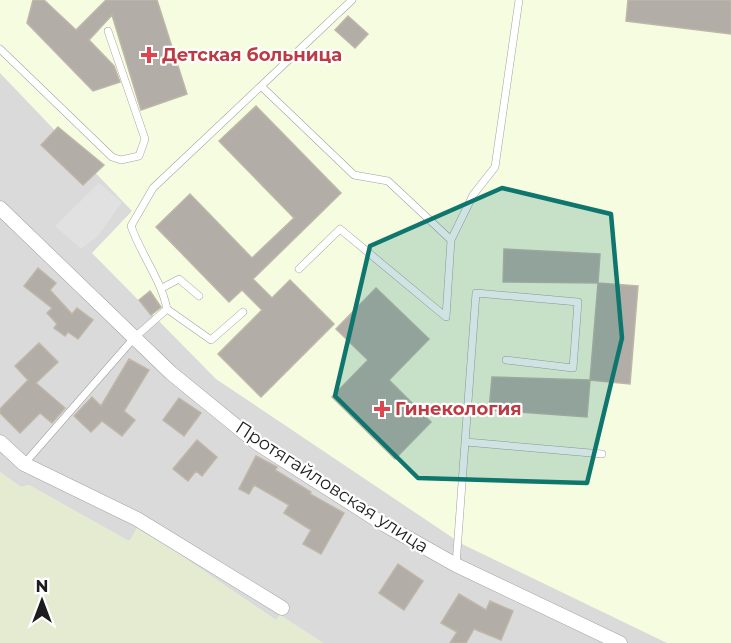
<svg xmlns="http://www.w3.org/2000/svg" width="731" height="643" font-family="Montserrat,sans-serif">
	<rect width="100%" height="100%" fill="#edece4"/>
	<path fill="#dbdada" d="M0,0l731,643h-408l-43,-28 -4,5 -138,-94 -8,15 -3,-1 -98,-55 -8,2 -21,-15z"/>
	<path fill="#f6fcdf" d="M0,0h731v643h-64l-205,-99 -246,-165 -124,-126 40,-42 -132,-138z"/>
	<path fill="#e4ebd1" d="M0,472l21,15 8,-2 98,55h3l8,-14 138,94 4,-5 43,28h-323z"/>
	<path fill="#e1e1e1" d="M99,183l23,19 -24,34 -17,13 -26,-23z"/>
	<path fill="#b2aea7" stroke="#beb6a8" stroke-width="1.5" d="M33,0h11l32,30 30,-30h51l30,94 -46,16 -29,-95 -23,25 25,26 6,16 -27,9 -66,-68z
		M628,0h103v34l-105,-13z
		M348,16l20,18 -13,14 -20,-18z
		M256,106l85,87 -88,86 19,19 18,-18 44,44 -73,73 -43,-43 44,-44 -20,-20 -13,12 -73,-75 34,-33 62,64 42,-40 -75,-77z
		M58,127l46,38 -21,20 -42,-40z
		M504,249l96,5 -2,29 -95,-1z
		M38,268l18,15 -6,7 22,24 5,-6 16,12 -15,19 -10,-7 -3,4 -11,-8 3,-4 -10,-11 5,-5 -28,-22z
		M598,283l40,3 -8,98 -40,-4z
		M376,288l53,51 -40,41 42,42 -36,37 -63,-62 36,-37 -32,-31z
		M150,291l11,16 -10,8 -12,-15z
		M39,343l19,19 -22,21 29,25 -13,15 -12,-10 -20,20 -20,-20v-4l28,-29 -13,-14z
		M129,359l20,11 -25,41 11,9 -13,16 -20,-15 -11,11 -17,-16 18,-19 9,9z
		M492,377l98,3 -3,37 -98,-7z
		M179,398l22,15 -17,23 -21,-16z
		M197,440l20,17 -15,19 -6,-5 -8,10 -15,-12z
		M256,456l21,11 -2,3 36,22 -1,2 34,19 -23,41 -18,-10 8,-14 -27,-17 5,-8 -35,-20 -5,9 -10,-5z
		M398,564l25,17 -19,29 -25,-17z
		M459,594l27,16 4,-9 23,10 -12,29 -27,-11 -8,14h-16l7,-11 -16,-9z"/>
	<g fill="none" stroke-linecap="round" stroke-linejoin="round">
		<g stroke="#a1a1a1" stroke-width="8">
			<path id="lane" d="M0,49l112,108 9,3 18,-4 6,-17 -37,-108
				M261,86l91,-86
				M451,240l22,-45 22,-28 24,-167
				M162,288l17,-9 20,17
				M167,309l44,31 32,-28
				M466,442l136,12
				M24,464l110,-126 33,-29c-6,-30 -26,-54 -36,-83l22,-38 108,-102 93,89 34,6 63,59 -5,77 -106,-88 -41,40
				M456,565l20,-272 102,9 -5,66 -67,-8"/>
		</g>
		<g stroke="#a1a1a1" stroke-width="15">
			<path id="street" d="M0,208l171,165 86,70 128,82 71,40 164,78
				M0,442l24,22 113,55 145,89"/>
		</g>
		<use href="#lane" stroke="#fff" stroke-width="7"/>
		<use href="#street" stroke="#fff" stroke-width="14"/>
	</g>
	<path fill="#0f766e" fill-opacity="0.2" stroke="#0f766e" stroke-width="4.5" stroke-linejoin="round" d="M502,188l109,26 11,124 -35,145 -169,-5 -83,-82 35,-150z"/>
	<g fill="#e0444e" stroke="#fff" stroke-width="2">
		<path d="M146 46h6v6h6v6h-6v6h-6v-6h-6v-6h6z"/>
		<path d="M379 400h6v6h6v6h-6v6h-6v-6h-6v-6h6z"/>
	</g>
	<g text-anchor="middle" stroke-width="4.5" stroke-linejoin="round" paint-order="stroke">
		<g font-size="18" font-weight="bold" fill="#be3a42" stroke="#fff" text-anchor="start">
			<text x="162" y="61">Детская больница</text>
			<text x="395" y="415">Гинекология</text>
		</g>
		<g font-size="18" fill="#1d1d1d" stroke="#fff">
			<text transform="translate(332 487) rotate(33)" y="6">Протягайловская улица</text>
		</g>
	</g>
	<g transform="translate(42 601)" stroke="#ffffff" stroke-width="4.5" paint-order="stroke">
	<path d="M0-4.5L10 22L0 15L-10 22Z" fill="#1d1d1d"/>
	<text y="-9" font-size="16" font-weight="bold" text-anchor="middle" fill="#1d1d1d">N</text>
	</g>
</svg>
